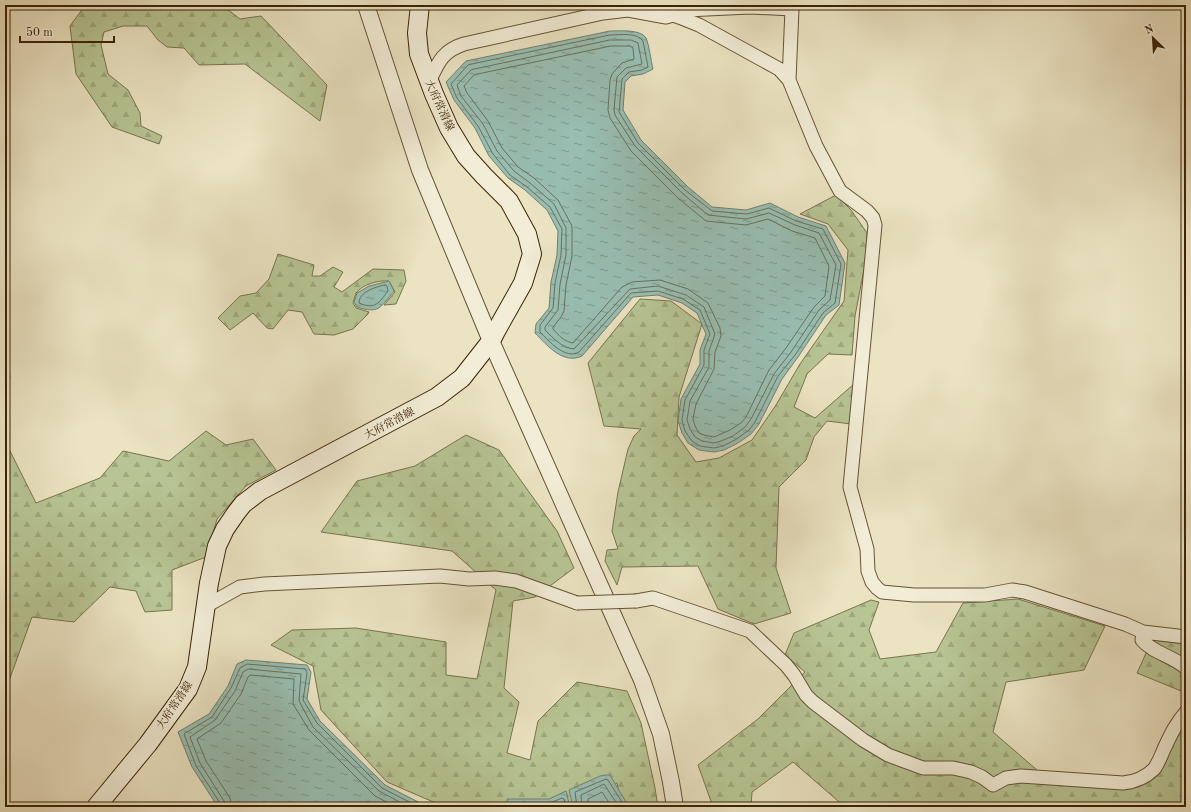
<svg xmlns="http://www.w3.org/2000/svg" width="1191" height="812" font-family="'Old Standard TT','Noto Serif JP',serif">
	<defs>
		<pattern id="forest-firs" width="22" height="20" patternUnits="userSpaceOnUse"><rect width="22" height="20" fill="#b7c493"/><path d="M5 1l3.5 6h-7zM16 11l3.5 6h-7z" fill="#9ea87d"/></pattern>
		<pattern id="water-ripples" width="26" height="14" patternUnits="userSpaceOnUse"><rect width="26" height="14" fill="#98beb2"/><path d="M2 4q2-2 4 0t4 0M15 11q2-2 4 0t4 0" fill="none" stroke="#7d9a8f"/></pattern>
	</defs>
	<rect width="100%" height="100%" fill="#ebe3c2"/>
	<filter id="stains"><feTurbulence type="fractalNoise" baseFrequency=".005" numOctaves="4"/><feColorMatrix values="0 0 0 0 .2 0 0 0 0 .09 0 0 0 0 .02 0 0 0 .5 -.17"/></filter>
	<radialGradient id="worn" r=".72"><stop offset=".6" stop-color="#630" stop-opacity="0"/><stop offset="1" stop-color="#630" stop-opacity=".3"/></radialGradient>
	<path fill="url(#forest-firs)" stroke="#79744c" d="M88,5h140l-1,4 13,10 21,-3 66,69 -7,36 -75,-57 -46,1 -15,-17 -17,-1 -9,-7 -11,-14h-24l-19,6 -3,13 7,29 20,16 12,23 1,13 21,10 -3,8 -47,-17 -36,-53 -6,-48 14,-19z
		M836,195l15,15 16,23 -2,31 -10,52 -3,39 -24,-1 -21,20 -13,33 21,11 39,-34 -3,40 -24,-3 -13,16 -8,23 -27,27 -3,81 15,45 -37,11 -36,-15 -20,-43 -76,1 -5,18 -12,-24 2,-11 11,-1 -6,-18 6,-39 10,-43 6,-13 7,-7 -37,-3 -16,-63 52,-64 31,2 31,23 -23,73 -2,38 19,27 23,-4 33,-18 24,-35 24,-41 44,-63 4,-51 -20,-26 -28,-10z
		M278,254l36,11 -2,11h8l13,-9 10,5 -9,15 8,5 31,-23 31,1 2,11 -10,23 -12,1 11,-13 -6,-11c-10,-1 -26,3 -33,12 -1,3 -2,7 -3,10l3,5 13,4 -1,2 -15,15 -19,6 -20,-1 -12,-22 -14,-2 -15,19 -6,-1 -14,-15 -23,17 -12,-12 22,-22 16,-3 13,-14z
		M5,325l5,53 -5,6z
		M206,431l20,14 27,-6 23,31 -30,16 -29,33 -11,38 -34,13v40l-27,2 -9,-21 -26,-4 -36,35 -42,-5 -27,75v-251l31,62 64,-25 23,-27 46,10z
		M466,435l33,15 58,81 17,37 -39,29 -22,4 -9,87 15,14 -12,51 23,7 8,-39 39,-39 50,9 14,32 14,65 3,19h-37l-4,-24 -44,24h-128l-58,-25 -66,-72 -8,-44 -42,-21 21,-15 64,-2 90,14v33l31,4 19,-89 -44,-39 -131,-19 36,-51 58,-15z
		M1018,599l87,27 -21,44 -78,12 -13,50 59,51 82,4 52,-69v89h-341l-52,-45 -41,30 -1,15h-38l-15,-42 60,-46 47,-47 -20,-17 9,-22 77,-33 8,2 -10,28 11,29 56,-7 27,-49z
		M1152,640l34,4v49l-49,-20z"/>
	<path fill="url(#water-ripples)" stroke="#73806c" d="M610,31c9,0 31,-2 36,7 3,6 5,23 7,31l-10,5 -12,2 -6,6 -2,28 18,30 47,47 24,20 34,3 24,-7 28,14 28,9 19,37 -6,42 -13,10 -28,42 -16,22 -23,45 -8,10 -13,9 -14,7 -10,2 -15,-2 -11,-7 -6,-10 -4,-12 3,-22 19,-35v-14l6,-16 -9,-21 -15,-10 -24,-8 -25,2 -51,59c-19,9 -35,-11 -47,-23l1,-9 13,-16 2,-26 6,-27 1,-24 -11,-21 -22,-20 -17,-12 -19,-22 -14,-28 -21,-28 -8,-18 20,-21z
		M389,281l5,10c-14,17 -15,23 -37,16l-3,-5 3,-9 12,-7z
		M246,660l61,5 4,7 -4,27 13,22 65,64 43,22h-210l-26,-40 -14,-35 31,-18 19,-28 9,-22z
		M606,775h4l19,32h-56l-4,-17 31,-14z
		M566,791l4,16h-62l-1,-8h42z"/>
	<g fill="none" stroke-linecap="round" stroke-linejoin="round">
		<path stroke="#6a705b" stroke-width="1" d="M610,35c10,0 27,-3 33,6l5,26 -6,3 -13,2 -7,7 -3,33 19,31 47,47 27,21 35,3 22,-6 27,13 27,8 18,35 -6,39 -12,10 -28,42 -17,21 -23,46 -6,8 -14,10 -12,6 -9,2 -14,-2 -8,-5 -7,-10 -3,-11 3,-20 19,-35v-15l6,-16 -10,-24 -17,-11 -25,-8 -27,2 -52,59c-14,8 -30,-11 -39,-20v-7l13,-17 2,-25 6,-28 1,-26 -12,-22 -23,-20 -17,-12 -17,-21 -15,-28 -21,-28 -6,-14 17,-19z
			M610,40h21l7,3 4,21 -16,4 -9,9 -3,33 1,5 20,31 47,47 26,22 38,4 23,-6 26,12 24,8 17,32 -6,35 -11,10 -28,42 -17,22 -23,45 -6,8 -12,9 -12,5 -7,2 -12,-2 -7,-4 -5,-8 -3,-9 3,-19 19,-34v-16l6,-17 -11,-27 -18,-12 -28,-9 -28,3 -56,60c-12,-1 -21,-11 -29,-19v-3l13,-17 2,-26 6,-29v-27l-12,-24 -24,-21 -16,-12 -17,-20 -14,-27 -22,-28 -4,-11 14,-15z
			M611,46h19l3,2 1,11 -12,4 -10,11 -2,6 -2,30 2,8 21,33 47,47 28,23 40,4 22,-6 24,12 23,7 14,28 -4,30 -11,11 -28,41 -17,22 -23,47 -5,6 -11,7 -16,7 -10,-2 -5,-2 -4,-7 -2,-7 3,-15 18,-35 1,-17 6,-16 -1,-8 -12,-25 -20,-14 -28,-9 -28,2 -10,5 -49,56c-8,-1 -15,-8 -20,-14v-2l8,-10 3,-6 2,-26 6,-29v-30l-14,-26 -24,-22 -16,-11 -16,-19 -14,-27 -21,-28 -3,-7 10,-11z
			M385,285l2,1 1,5c-9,12 -13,19 -29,12 0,-11 16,-16 26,-18z
			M221,807l-1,-4 -24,-37 -12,-32 28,-17 19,-29 9,-20 7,-4 58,5 2,4 -4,27 14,23 65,65 37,19
			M226,807l-2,-6 -24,-38 -10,-26 25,-17 20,-29 8,-19 5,-3 53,5 -2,27 14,26 66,64 30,16
			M232,807l-2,-9 -24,-37 -9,-22 24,-16 20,-29 7,-17 2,-2 44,4 -1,25 16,26 66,66 21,11
			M512,807l2,-4h36l12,-5 2,1 2,8
			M577,807l-2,-15 31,-13 2,1 17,27
			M582,807l-1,-12 23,-11 15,23
			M588,807v-8l14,-7 10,15"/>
		<g stroke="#675334" stroke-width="15">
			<path id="minor" d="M686,5v5l64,-3 42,2 -3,71 27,66 24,45 27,20 6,7 2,7 -25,262 17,62 1,22 4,11 5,6 5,4 32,3h71l27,-5 13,2 100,32 18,8 43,5
				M686,10l-2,9 15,6 80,44 10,11
				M429,82c9,-19 13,-31 35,-38l139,-31 25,-3 38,7 7,-2 11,4
				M636,601l17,-3 97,33 36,34 8,10 12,20 7,7 50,38 25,15 35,13h30l18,4 11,5 11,8 13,-7 15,-2 102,7c11,-1 23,-6 31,-14 4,-5 7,-13 10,-20 6,-13 12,-26 22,-37
				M206,606l34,-19 24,-3 176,-8 29,3 26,-1 21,3 61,22
				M1143,632l-1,8c11,13 31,16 44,28"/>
		</g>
		<g stroke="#675334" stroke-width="18">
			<path id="tertiary" d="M366,5l54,165 71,171 151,339 19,54 10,48 4,25"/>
		</g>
		<g stroke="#3b2304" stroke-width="20">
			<path id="secondary" d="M96,807l52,-63 40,-55 9,-22 12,-84 8,-37 8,-17 11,-16 7,-9 17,-13 177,-94 25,-19 29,-37 5,-10 27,-48 9,-29 -5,-20 -18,-33 -25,-25 -18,-20 -17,-28 -15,-34 -15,-40 -2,-21 3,-28"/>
		</g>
		<use href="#minor" stroke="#f2edd7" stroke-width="13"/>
		<use href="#tertiary" stroke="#f2edd7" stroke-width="16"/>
		<use href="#secondary" stroke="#f2edd7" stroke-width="18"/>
		<g stroke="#675334" stroke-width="15" stroke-linecap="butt">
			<path id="minor-bridge" d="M577,603l59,-2"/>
		</g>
		<use href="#minor-bridge" stroke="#f2edd7" stroke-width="13"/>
	</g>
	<g text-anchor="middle" stroke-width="3.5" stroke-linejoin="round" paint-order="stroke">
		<g font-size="11" fill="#3b2304" stroke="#f2edd7">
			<text transform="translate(440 105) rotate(65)" y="4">大府常滑線</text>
			<text transform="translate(389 423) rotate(-28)" y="4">大府常滑線</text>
			<text transform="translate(174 705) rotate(-56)" y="4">大府常滑線</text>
		</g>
	</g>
	<rect width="1191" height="812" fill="none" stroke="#ebe3c2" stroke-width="20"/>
	<rect x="6" y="6" width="1179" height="800" fill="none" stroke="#3b2304" stroke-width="2"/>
	<rect x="10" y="10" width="1171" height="792" fill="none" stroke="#3b2304"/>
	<g transform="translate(1153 38) rotate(335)" stroke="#f2edd7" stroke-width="3" paint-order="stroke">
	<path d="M0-3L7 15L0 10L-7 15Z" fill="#3b2304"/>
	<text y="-6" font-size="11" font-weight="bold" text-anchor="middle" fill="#3b2304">N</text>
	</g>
	<path d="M20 36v6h94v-6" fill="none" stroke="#3b2304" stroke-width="2"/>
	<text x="26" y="36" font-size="12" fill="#3b2304" stroke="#f2edd7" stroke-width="3" paint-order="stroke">50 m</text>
	<rect width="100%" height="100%" filter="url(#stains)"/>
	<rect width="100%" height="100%" fill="url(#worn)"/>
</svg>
